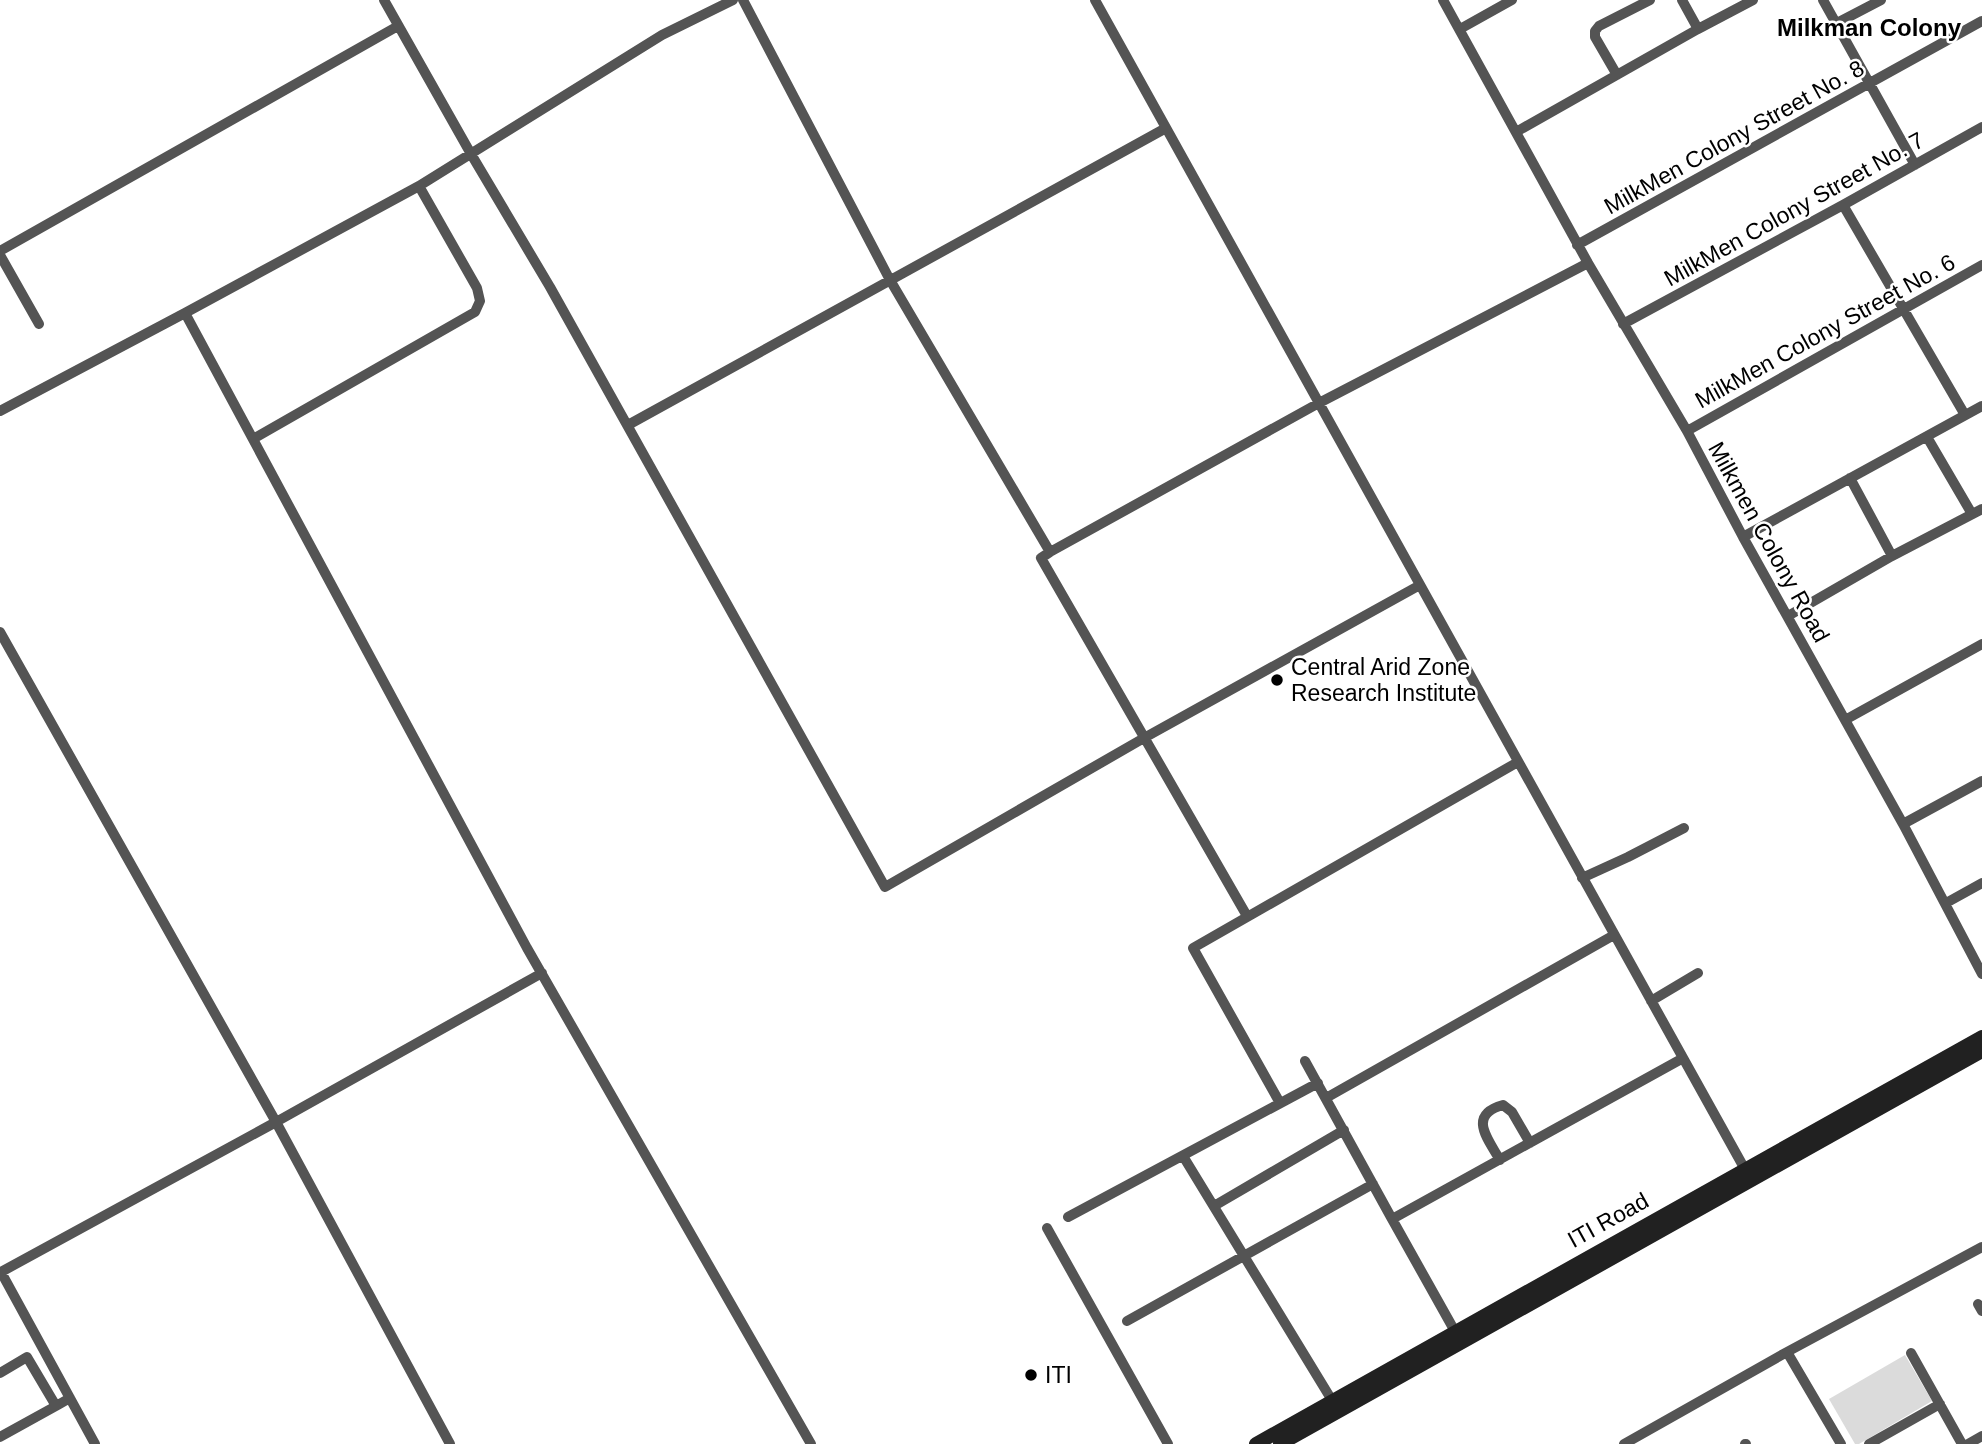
<svg xmlns="http://www.w3.org/2000/svg" width="1982" height="1444" font-family="Arial,sans-serif">
	<rect width="100%" height="100%" fill="#fff"/>
	<path fill="#dbdbdb" d="M1905,1355l27,46 -73,43h-4l-26,-45z"/>
	<g fill="none" stroke-linecap="round" stroke-linejoin="round">
		<path stroke="#545454" stroke-width="10" d="M384,0l87,154 79,133 335,600 259,-149 276,-153
			M743,0l147,280 160,272
			M1095,0l652,1173
			M1443,0l145,263 99,168 56,106 160,287 79,150
			M1682,0l16,29
			M1823,0l92,165
			M1837,23l44,-23
			M1460,29l52,-29
			M1617,75l-22,-38v-6l4,-5 51,-26
			M1516,132l182,-103 55,-29
			M1843,205l122,210
			M1577,245l405,-224
			M0,251l398,-225
			M0,255l39,69
			M185,313l342,635 284,496
			M1623,324l220,-119 139,-78
			M0,411l185,-98 234,-127 243,-151 71,-35
			M628,425l538,-297
			M1687,431l295,-166
			M1927,437l45,77
			M253,439l222,-127 5,-11 -3,-13 -58,-102
			M1850,478l42,78
			M1743,537l239,-131
			M1788,616l104,-60 90,-47
			M0,632l276,490 266,-149
			M1845,720l137,-76
			M1903,824l79,-43
			M1582,878l46,-21 56,-29
			M1946,903l36,-20
			M1247,916l-206,-358 9,-6 269,-149 269,-140
			M1651,1001l47,-28
			M1305,1061l87,158 291,-161
			M1326,1098l288,-163
			M1280,1103l-87,-155 325,-186
			M1183,1156l150,246
			M1500,1160c-12,-21 -33,-45 3,-55l9,7 18,31
			M1214,1206l130,-76
			M1068,1217l250,-134
			M1392,1219l65,116
			M1047,1228l121,216
			M1978,1304l4,7
			M1127,1321l246,-137
			M1787,1352l54,92
			M1911,1353l51,91
			M0,1373l27,-16 29,49 14,-8
			M0,1437l56,-31
			M95,1444l-94,-172 275,-150 174,322
			M1624,1444l163,-92 195,-105
			M1745,1444h1
			M1869,1444l71,-40
			M1968,1444l14,-8"/>
		<path stroke="#212121" stroke-width="14" d="M1256,1444l726,-407
			M1280,1444l702,-393"/>
	</g>
	<g fill="#000" stroke="#fff" stroke-width="2.5">
		<circle cx="1277" cy="680" r="7"/>
		<circle cx="1031" cy="1375" r="7"/>
	</g>
	<g text-anchor="middle" stroke-width="5" stroke-linejoin="round" paint-order="stroke">
		<g font-size="23" fill="#000" stroke="#fff">
			<text transform="translate(1734 137) rotate(-29)" y="8">MilkMen Colony Street No. 8</text>
			<text transform="translate(1794 209) rotate(-29)" y="8">MilkMen Colony Street No. 7</text>
			<text transform="translate(1825 331) rotate(-29)" y="8">MilkMen Colony Street No. 6</text>
			<text transform="translate(1769 542) rotate(61)" y="8">Milkmen Colony Road</text>
			<text transform="translate(1608 1220) rotate(-29)" y="8">ITI Road</text>
		</g>
		<g font-size="23" fill="#000" stroke="#fff" text-anchor="start">
			<text x="1291" y="675">Central Arid Zone<tspan x="1291" dy="26">Research Institute</tspan></text>
			<text x="1045" y="1383">ITI</text>
		</g>
		<g font-size="24" font-weight="bold" fill="#000" stroke="#fff">
			<text x="1869" y="36">Milkman Colony</text>
		</g>
	</g>
</svg>
